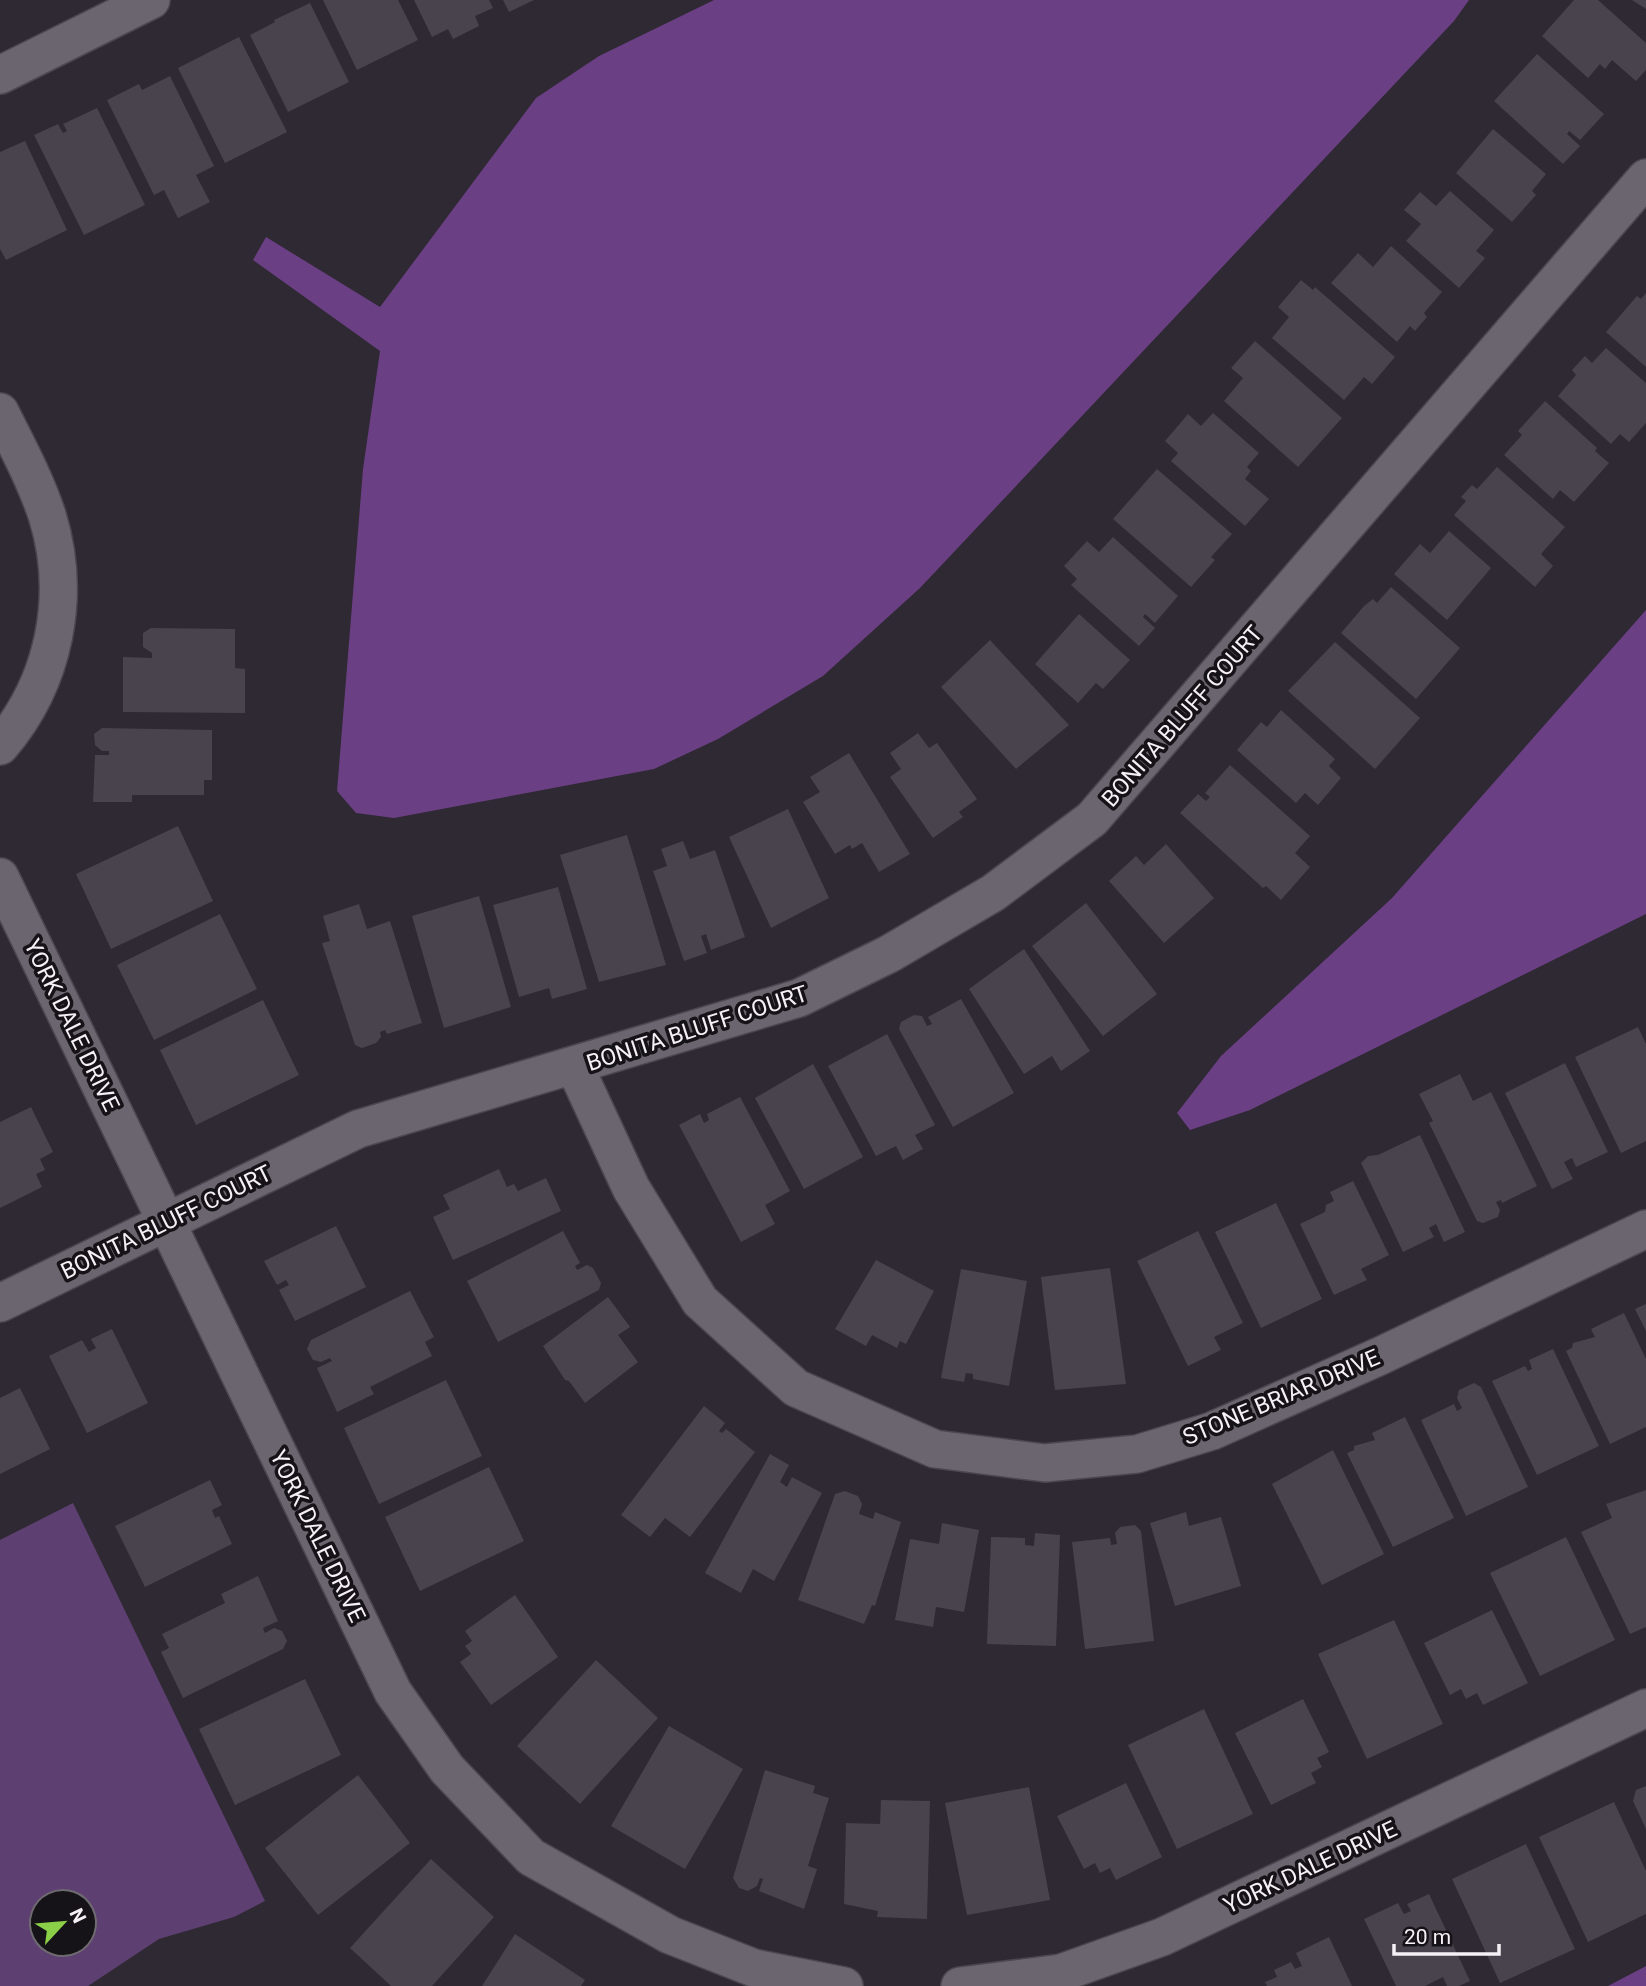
<svg xmlns="http://www.w3.org/2000/svg" width="1646" height="1986" font-family="Roboto,sans-serif">
	<rect width="100%" height="100%" fill="#2e2932"/>
	<path fill="#5e3f71" fill-rule="evenodd" d="M73,1503l192,398 -31,16 -75,22 -71,47h-88v-446zM42,1902h42v42h-42z"/>
	<path fill="#6a3f83" d="M714,0h755l-15,21 -534,567 -97,88 -105,63 -64,30 -260,49 -38,-5 -19,-22 26,-322 17,-118 -127,-91 13,-23 114,70 156,-209 63,-42z
		M1646,610v304l-396,196 -60,20 -13,-17 44,-57 171,-158z
		M1646,1966v20h-38z"/>
	<path fill="#49434d" d="M323,0h75l20,40 -61,30z
		M414,0h75l4,8 -18,8 4,10 -26,13 -5,-10 -16,8z
		M503,0h31l-25,12z
		M1574,0h24l48,43v27l-10,11 -24,-21 -7,9 -5,-5 -12,14 -46,-42z
		M1632,0h14v9z
		M310,3l39,79 -61,30 -38,-77 25,-13 -1,-2z
		M239,37l48,95 -62,31 -47,-95z
		M1537,54l67,60 -24,26 -11,-9 -2,3 13,12 -17,18 -69,-63z
		M170,76l44,90 -18,9 14,27 -32,16 -14,-28 -10,5 -47,-95 32,-16 3,6z
		M97,108l48,97 -61,30 -50,-100 24,-11 5,9 4,-2 -4,-7z
		M1493,129l53,45 -14,17 4,4 -24,27 -56,-49z
		M25,141l42,89 -61,30 -6,-11v-97z
		M1450,191l44,39 -18,21 9,7 -26,30 -53,-47 15,-17 -17,-14 16,-18 16,14z
		M1391,246l51,46 -18,21 3,4 -12,14 -5,-5 -13,16 -66,-59 27,-30 15,14z
		M1301,280l12,10 2,-3 80,70 -23,27 -8,-7 -20,23 -72,-62 17,-21 -11,-10z
		M1646,293v74l-40,-35 31,-36 4,3z
		M1255,341l87,77 -44,49 -74,-66 19,-23 -12,-10z
		M1606,348l40,35v40l-17,19 -9,-8 -9,10 -53,-48 18,-21 -4,-5 13,-14 7,7z
		M1545,401l52,47 -2,3 14,12 -35,39 -14,-12 -7,9 -49,-44 18,-20 -4,-4z
		M1213,413l46,40 -12,14 4,4 -6,8 24,20 -24,27 -74,-65 7,-8 -13,-12 23,-27 13,12z
		M1497,467l68,60 -24,27 12,12 -18,21 -81,-72 12,-14 -5,-4 11,-12 5,4z
		M1157,469l75,65 -21,23 4,3 -24,27 -78,-68z
		M1449,531l42,37 -44,52 -53,-46 26,-30 10,9z
		M1113,537l65,59 -23,27 -10,-9 -2,3 12,11 -16,18 -68,-61 6,-6 -13,-13 23,-25 12,11z
		M1391,587l69,61 -44,51 -75,-66 23,-27 9,-7 4,4z
		M1079,614l51,46 -27,29 -7,-6 -18,20 -43,-39z
		M151,628l84,1v39l10,1v44l-122,-1v-55l29,1v-5l-9,-6v-14z
		M990,640l79,85 -53,44 -75,-82z
		M1335,642l85,76 -45,51 -87,-78z
		M1281,710l54,49 -6,7 12,12 -23,27 -13,-12 -9,10 -59,-53 24,-28 6,5z
		M102,728l110,2v50h-8v15h-72v7h-39l2,-47h14v-4h-7l-7,-6 -1,-11z
		M918,733l11,15 8,-5 40,56 -18,13 4,5 -30,21 -43,-61 11,-8 -11,-16z
		M849,753l61,101 -31,18 -17,-29 -10,6 -2,-4 -15,9 -32,-52 17,-10 -10,-15z
		M1230,765l80,71 -15,17 15,14 -29,33 -15,-14 -3,2 -83,-75 18,-19 8,7 4,-4 -5,-4z
		M788,809l41,89 -58,30 -42,-91z
		M178,826l35,75 -102,48 -35,-75z
		M627,835l39,130 -67,17 -39,-127z
		M683,841l7,18 25,-9 30,87 -34,13 -5,-16 -5,2 6,17 -23,8 -31,-90 14,-5 -6,-17z
		M1166,844l48,54 -50,45 -55,-62 27,-25 8,9z
		M558,887l29,102 -35,10 -3,-11 -30,9 -26,-92z
		M479,896l32,111 -67,21 -32,-112z
		M1086,903l71,91 -54,42 -71,-90z
		M359,904l8,25 23,-8 32,102 -35,11 -2,-4 -5,2 1,5 -5,6 -14,5 -7,-3 -33,-102 8,-2 -7,-25z
		M220,914l37,75 -103,51 -37,-75z
		M1024,949l66,102 -29,20 -9,-15 -28,18 -55,-85z
		M961,999l53,94 -61,34 -54,-98 2,-7 13,-7 8,1 5,10 5,-2 -4,-7z
		M263,1000l36,75 -103,50 -36,-75z
		M1638,1027l8,17v97l-25,12 -46,-96z
		M887,1034l48,91 -20,10 8,14 -20,11 -7,-14 -20,10 -48,-90z
		M1565,1063l43,89 -32,15 -4,-9 -8,4 9,17 -21,10 -47,-96z
		M813,1064l50,93 -59,32 -49,-91z
		M1460,1074l13,27 18,-9 46,94 -35,17 -1,-3 -5,2 4,8 -2,7 -15,6 -6,-2 -48,-98 4,-2 -14,-27z
		M740,1097l50,94 -25,14 10,19 -34,18 -62,-117 21,-11 4,9 5,-3 -2,-6z
		M31,1107l22,45 -13,7 5,11 -9,4 6,13 -42,21v-86z
		M1420,1135l45,97 -21,10 -8,-18 -7,4 5,9 -31,15 -42,-89 7,-7 10,-1z
		M499,1169l8,18 7,-3 4,7 28,-13 15,33 -108,49 -20,-43 17,-8 -7,-14z
		M1353,1181l36,74 -28,14 6,11 -33,15 -34,-71 25,-12 1,-7 8,-4 -4,-9z
		M1276,1203l46,96 -61,29 -46,-96z
		M336,1226l30,61 -71,34 -16,-31 10,-5 -3,-5 -9,5 -13,-24z
		M563,1231l17,32 -5,3 2,4 10,-5 6,3 8,15 -2,7 -101,52 -31,-61z
		M1198,1231l45,92 -29,14 7,13 -33,16 -51,-105z
		M876,1260l58,31 -28,53 -6,-3 -3,7 -25,-13 -6,11 -31,-17z
		M1110,1268l16,116 -71,6 -14,-113z
		M961,1269l66,12 -18,105 -36,-7v-5l-7,-1 -2,9 -23,-4z
		M410,1291l24,46 -9,5 7,14 -62,31 4,7 -37,18 -20,-44 15,-7 -2,-3 -9,4 -8,-2 -6,-11 4,-9z
		M608,1297l22,30 -12,8 20,27 -53,41 -16,-22 -4,-1 -22,-34z
		M1646,1304v27l-11,-22z
		M1624,1313l22,46v68l-36,17 -44,-93 6,-3 1,-5 22,-6 -4,-8z
		M112,1329l36,74 -61,30 -38,-77 33,-16 7,12 7,-4 -5,-9z
		M1553,1349l46,97 -62,29 -45,-94 33,-15 3,5 4,-2 -3,-9z
		M446,1380l36,76 -103,48 -35,-76z
		M1474,1383l7,4 47,100 -62,29 -45,-96 33,-16 3,7 5,-3 -5,-10 2,-8z
		M20,1388l30,61 -50,25v-76z
		M704,1406l21,17 -6,8 3,2 4,-4 29,23 -65,85 -25,-19 -15,19 -29,-22z
		M1405,1417l49,101 -61,29 -46,-94 7,-3v-4l21,-6 -3,-7z
		M1333,1450l51,104 -62,31 -50,-101z
		M770,1454l19,11 -9,17 7,5 5,-10 30,16 -48,88 -21,-12 -12,24 -36,-20z
		M489,1467l35,74 -104,50 -35,-74z
		M210,1480l12,25 -10,5 3,8 4,-2 13,28 -87,43 -30,-61z
		M1646,1490v137l-16,7 -49,-102 31,-14 -6,-14z
		M845,1491l13,5 4,8 -3,10 14,5 2,-7 26,10 -26,84 -3,-1 -8,19 -66,-24 37,-106z
		M1186,1512l3,14 32,-9 20,69 -66,20 -25,-83z
		M942,1523l37,7 -15,82 -28,-5 -3,20 -38,-7 15,-81 29,5z
		M1135,1525l6,6 13,110 -69,8 -13,-107 38,-4 1,7 6,-1 -2,-11 5,-6z
		M1035,1533l25,2 -4,111 -69,-2 4,-107 34,1v7l9,1z
		M1566,1537l49,103 -75,36 -50,-103z
		M258,1576l20,45 -15,7 2,5 9,-5 8,3 5,10 -4,8 -100,49 -22,-46 8,-4 -7,-14 63,-31 -4,-9z
		M515,1595l43,62 -67,48 -31,-43 11,-8 -6,-8 7,-5 -7,-10z
		M1492,1610l36,73 -45,22 -6,-12 -11,6 -5,-10 -11,6 -26,-52z
		M1394,1620l49,104 -76,35 -49,-105z
		M596,1660l62,58 -78,86 -63,-58z
		M305,1679l36,76 -106,50 -36,-76z
		M1303,1699l26,53 -12,6 5,9 -11,6 5,10 -45,22 -36,-72z
		M1204,1709l49,105 -76,35 -49,-104z
		M669,1726l74,43 -58,100 -74,-43z
		M765,1770l50,16 -2,7 16,5 -21,68 9,3 -13,40 -45,-18 4,-12 -3,-1 -3,8 -9,5 -9,-3 -6,-10z
		M358,1775l52,68 -92,72 -53,-67z
		M1126,1783l36,74 -46,23 -6,-12 -10,5 -5,-10 -11,6 -27,-53z
		M1646,1786v43l-13,-28 3,-11z
		M1029,1787l21,113 -83,15 -22,-112z
		M881,1800l49,1 -3,118 -50,-2 1,-6 -34,-7 2,-81 34,1z
		M1614,1802l32,69v43l-58,28 -49,-105z
		M1526,1844l49,105 -75,34 -48,-104z
		M431,1859l63,58 -62,69h-41l-41,-38z
		M1429,1894l41,87 -11,5h-12l-4,-9 -18,9h-29l-32,-67 34,-16 6,11 7,-3 -4,-7z
		M515,1934l70,46 -4,6h-99z
		M1329,1937l23,49h-85l-2,-4 12,-5 -3,-7 17,-8 4,7 7,-3 -6,-13z"/>
	<g fill="none" stroke-linecap="round" stroke-linejoin="round">
		<g stroke="#4b474e" stroke-width="40">
			<path id="street" d="M0,75l151,-75
				M0,412c17,34 35,67 47,103 25,80 8,167 -47,231
				M0,877l393,815 54,77 84,88 139,78 84,33 90,18
				M575,1067l56,121 69,113 96,87 139,61 110,14 92,-9 75,-23 168,-75 266,-127
				M0,1303l358,-174 441,-131 90,-44 104,-61 99,-74 554,-641
				M960,1986l101,-13 101,-36 484,-229"/>
		</g>
		<use href="#street" stroke="#6b656f" stroke-width="37"/>
	</g>
	<g text-anchor="middle" stroke-width="7" stroke-linejoin="round" paint-order="stroke">
		<g font-size="23" fill="#f4f0f6" stroke="#151317">
			<text transform="translate(1182 716) rotate(-49)" y="8">BONITA BLUFF COURT</text>
			<text transform="translate(72 1025) rotate(64)" y="8">YORK DALE DRIVE</text>
			<text transform="translate(697 1028) rotate(-18)" y="8">BONITA BLUFF COURT</text>
			<text transform="translate(166 1222) rotate(-26)" y="8">BONITA BLUFF COURT</text>
			<text transform="translate(1281 1397) rotate(-23)" y="8">STONE BRIAR DRIVE</text>
			<text transform="translate(318 1536) rotate(64)" y="8">YORK DALE DRIVE</text>
			<text transform="translate(1310 1867) rotate(-25)" y="8">YORK DALE DRIVE</text>
		</g>
	</g>
	<g transform="translate(63 1923) rotate(64)"><circle r="33" fill="#151317" stroke="#6e6b70" stroke-width="2"/>
	<path d="M0-5L12 26L0 18L-12 26Z" fill="#8bce47"/>
	<text y="-10" font-size="19" font-weight="bold" text-anchor="middle" fill="#f4f0f6">N</text>
	</g>
	<path d="M1394 1944v10h105v-10" fill="none" stroke="#f4f0f6" stroke-width="3.5"/>
	<text x="1404" y="1944" font-size="21" fill="#f4f0f6" stroke="#151317" stroke-width="5" paint-order="stroke">20 m</text>
</svg>
